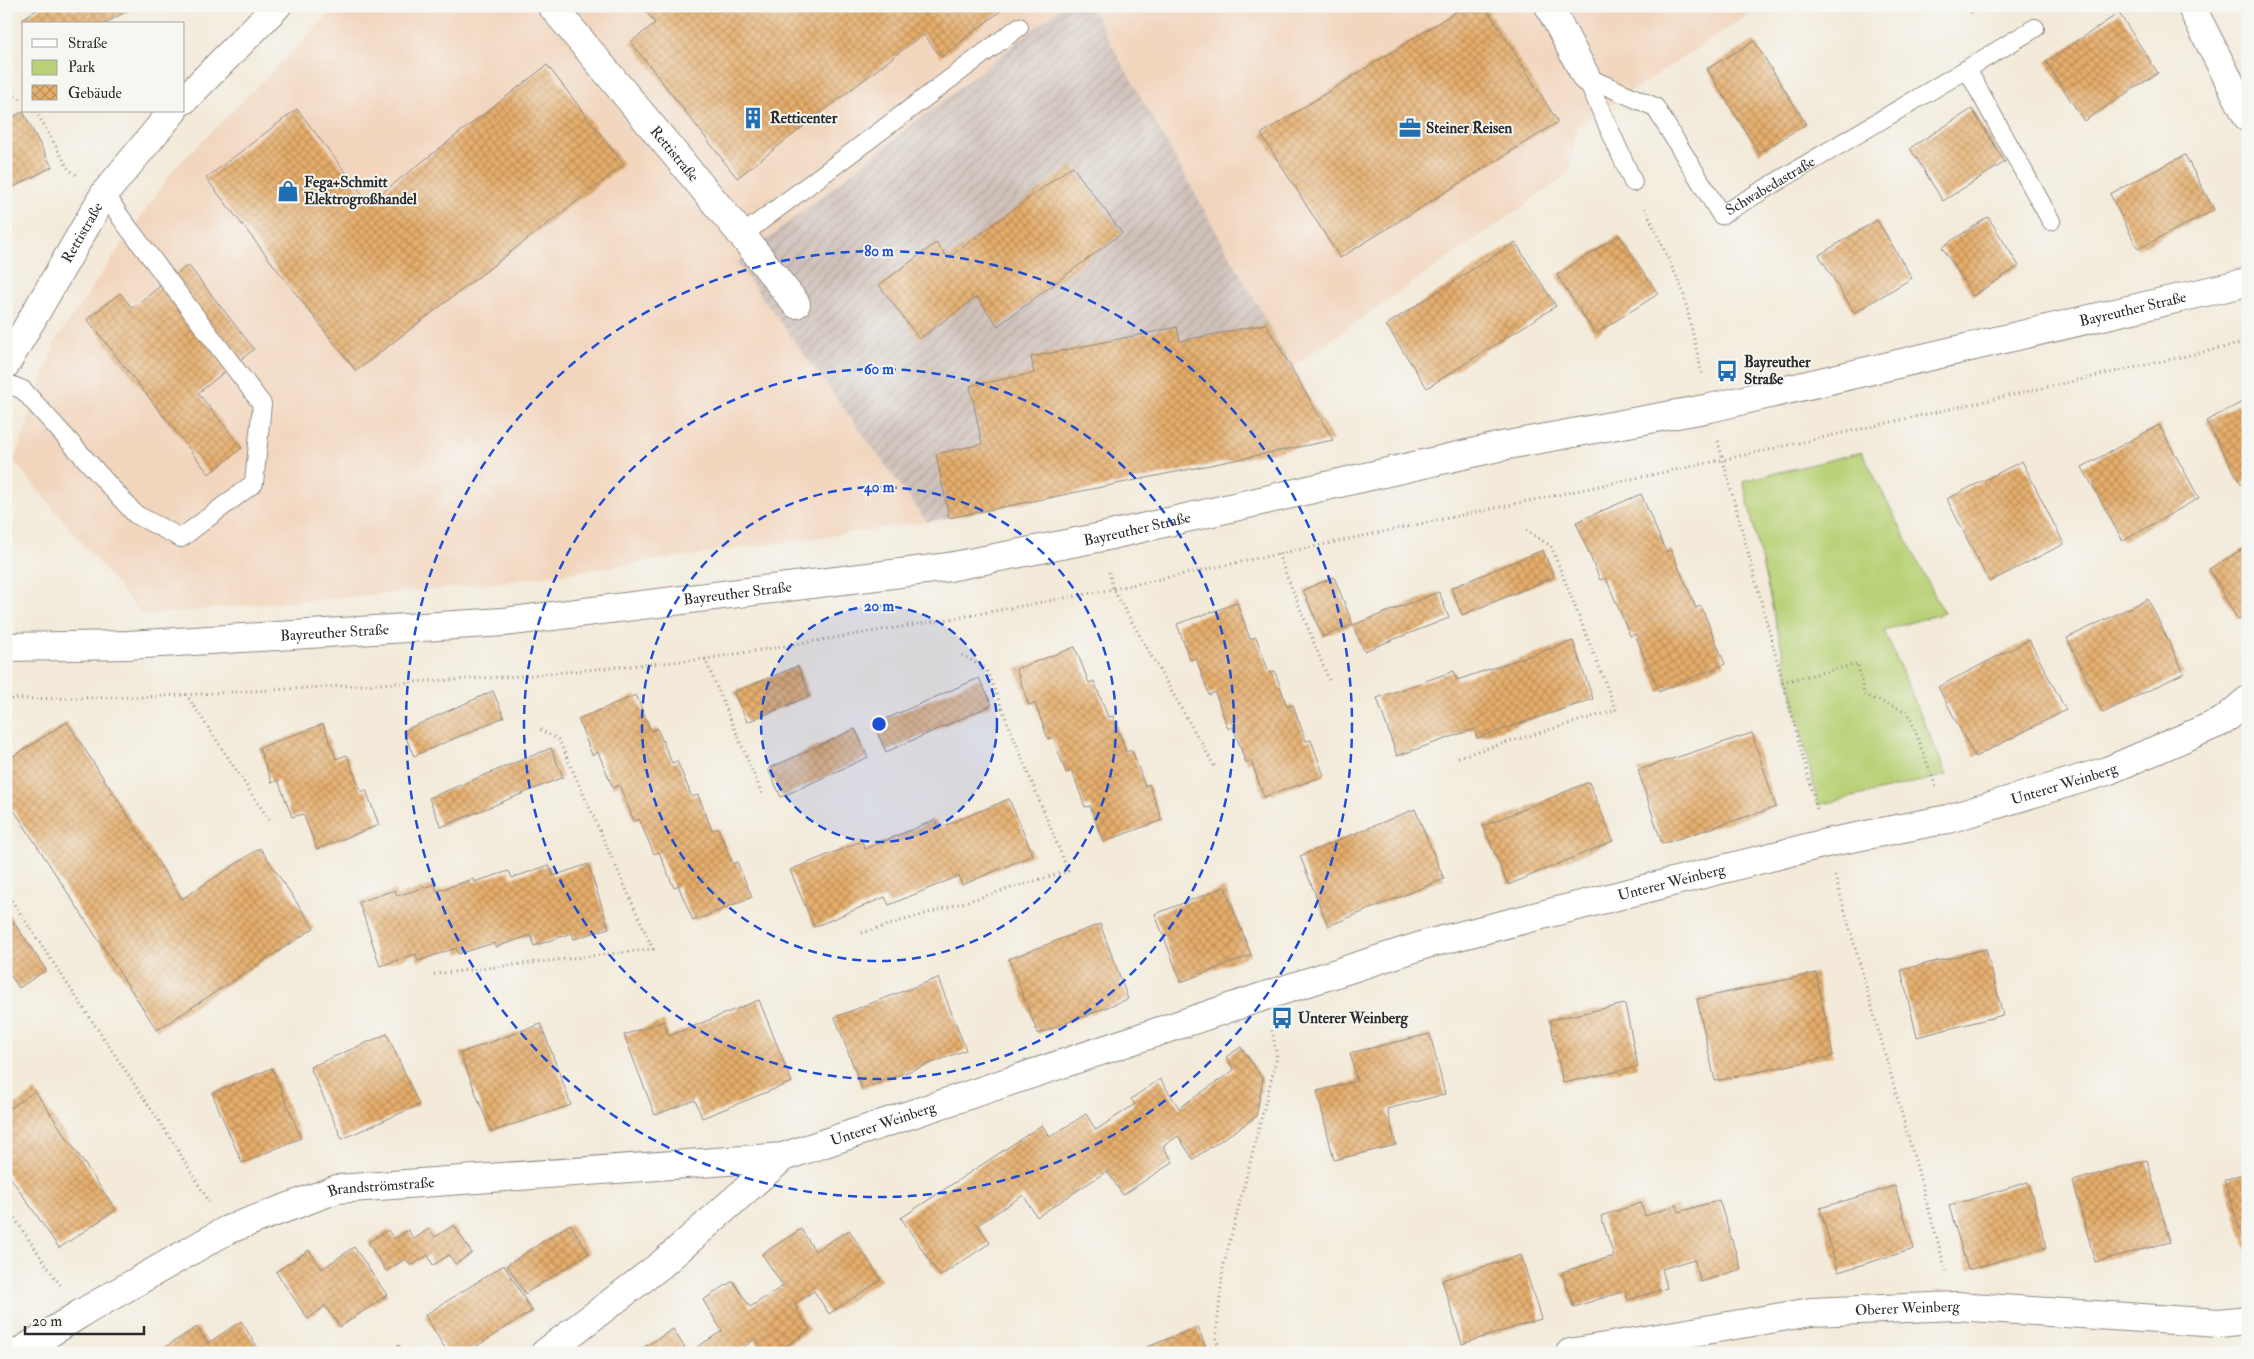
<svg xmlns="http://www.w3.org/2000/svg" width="2254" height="1359" font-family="'IM FELL Double Pica',serif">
	<defs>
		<pattern id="industrial-furrows" width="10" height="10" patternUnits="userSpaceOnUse" patternTransform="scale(1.25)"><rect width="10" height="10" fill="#cfc1ba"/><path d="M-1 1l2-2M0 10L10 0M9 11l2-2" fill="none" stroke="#b2a6a0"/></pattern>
		<pattern id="building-cross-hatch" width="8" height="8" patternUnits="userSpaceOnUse" patternTransform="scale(1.25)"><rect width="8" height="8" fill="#e6ae6c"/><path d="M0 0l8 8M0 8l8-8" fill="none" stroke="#bb8e59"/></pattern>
	</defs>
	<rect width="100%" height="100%" fill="#f6f6f2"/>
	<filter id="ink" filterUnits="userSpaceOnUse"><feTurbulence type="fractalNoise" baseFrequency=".02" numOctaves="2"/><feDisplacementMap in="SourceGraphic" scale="10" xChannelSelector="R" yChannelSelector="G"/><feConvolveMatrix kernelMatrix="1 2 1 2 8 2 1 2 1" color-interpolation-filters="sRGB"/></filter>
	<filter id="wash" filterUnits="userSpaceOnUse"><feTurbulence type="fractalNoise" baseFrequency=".0096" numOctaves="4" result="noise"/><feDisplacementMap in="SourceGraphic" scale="20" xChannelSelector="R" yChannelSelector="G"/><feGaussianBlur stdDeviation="1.12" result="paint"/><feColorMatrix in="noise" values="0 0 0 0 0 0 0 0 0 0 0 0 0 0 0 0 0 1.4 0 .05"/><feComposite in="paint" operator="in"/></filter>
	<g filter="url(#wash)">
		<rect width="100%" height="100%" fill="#f3ead9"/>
		<path fill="#f2d5bd" d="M338,6h725l-326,257 190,259 -444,63 -341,30 -128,-154 41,-119 118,-172z
			M1090,6h672l-185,121 -8,47 -278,194z"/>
		<path fill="url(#industrial-furrows)" d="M1063,6h27l243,434 -406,82 -190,-259z"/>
		<path fill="#b8d176" stroke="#727e50" d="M1862,452l82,161 -60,17 63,145 -129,30 -75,-324z"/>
		<g id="blocks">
			<path fill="url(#building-cross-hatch)" d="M44,6h92l-32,18h-78l-3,-6z
				M642,6h365l-66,51 -18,-23 -186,144 -106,-136 24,-19z
				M1465,6h20l73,116 -218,136 -79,-124z
				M1967,6h15l-11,7z
				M2119,13l39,60 -74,48 -38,-59z
				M1754,41l52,83 -47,29 -52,-84z
				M547,65l77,100 -268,206 -150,-193 91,-69 72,94z
				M1972,109l33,53 -62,39 -33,-53z
				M23,112l29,55 -46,24v-71z
				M2185,155l29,55 -76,39 -28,-55z
				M1072,166l50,67 -124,93 -21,-29 -58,42 -40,-54 57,-42 12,15z
				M1988,217l31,49 -46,30 -31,-49z
				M1877,220l35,58 -58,35 -35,-58z
				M1619,235l39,59 -63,40 -38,-59z
				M1515,242l41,64 -129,82 -41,-63z
				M188,265l66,84 -56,44 44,55 -33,26 -122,-155 33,-26 12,15z
				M1266,324l67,116 -384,78 -13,-64 46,-10 -12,-58 64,-13 -3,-16 146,-30 3,14z
				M2248,399v82l-7,3 -35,-63z
				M2159,425l40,73 -76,43 -41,-74z
				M2022,461l42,83 -75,38 -42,-83z
				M1641,494l25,58 5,-2 25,58 5,-2 24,58 -66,28 -24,-58 -5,2 -24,-58 -6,2 -24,-58z
				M2248,546v68l-10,6 -29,-51z
				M1543,550l11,27 -92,38 -11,-27z
				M1334,577l19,48 -30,12 -20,-47z
				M1439,592l10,26 -85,33 -11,-26z
				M2148,599l36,74 -81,40 -36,-75z
				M1237,603l13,36 6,-2 13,36 6,-2 12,36 6,-2 13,36 5,-1 13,36 -60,21 -13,-36 -5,2 -13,-36 -5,2 -13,-37 -6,3 -13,-37 -6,2 -13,-36z
				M2029,640l37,70 -91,47 -37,-70z
				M1573,641l20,58 -116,39 -3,-9 -77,27 -20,-58 77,-27 3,9z
				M1075,647l14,36 5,-2 14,36 5,-1 13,36 6,-2 13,36 4,-2 13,36 -59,22 -13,-36 -5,1 -13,-36 -6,2 -13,-36 -5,2 -13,-36 -6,2 -13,-36z
				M798,666l12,30 -63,26 -13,-30z
				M979,678l13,27 -106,47 -12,-28z
				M493,691l11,26 -90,39 -11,-25z
				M636,695l15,36 6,-3 15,35 5,-2 15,36 6,-2 14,35 6,-2 15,36 4,-2 15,35 -59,24 -15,-36 -4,3 -15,-36 -5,2 -15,-35 -5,2 -15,-36 -6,3 -15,-36 -6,3 -14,-36z
				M67,722l115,177 78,-51 54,80 -157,102 -151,-232v-37z
				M323,724l13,35 11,-4 14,37 5,-2 13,35 -62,24 -14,-35 -11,3 -14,-37 -6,3 -13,-35z
				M855,729l13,28 -87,40 -13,-28z
				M1752,733l24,74 -114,37 -24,-74z
				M551,748l12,29 -122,50 -12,-29z
				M1589,782l24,59 -105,44 -25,-59z
				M1009,799l24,56 -71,30 -3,-9 -70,29 -4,-8 -71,30 -24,-57 72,-29 3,8 70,-29 4,8z
				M1415,809l29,70 -116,47 -28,-70z
				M588,864l21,64 -35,11 -2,-6 -38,13 -3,-11 -35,12 -2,-4 -36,11 -2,-6 -38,13 -2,-7 -36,12 -21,-64 36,-12 2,6 38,-12 2,7 36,-12 1,3 35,-11 3,7 37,-13 4,11z
				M1225,887l26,68 -70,27 -26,-68z
				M6,911l40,59 -27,18 -13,-19z
				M1100,924l28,75 -90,35 -29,-75z
				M1986,949l17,66 -86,22 -16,-67z
				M1816,973l17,83 -118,25 -18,-82z
				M938,978l28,72 -104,39 -27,-72z
				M759,1000l33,82 -90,36 -7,-18 -40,15 -31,-80 40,-14 5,15z
				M1625,1004l13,63 -75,16 -13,-63z
				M541,1024l30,81 -80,27 -31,-79z
				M387,1034l32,71 -77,34 -32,-72z
				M1430,1034l15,60 -58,15 9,36 -62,15 -17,-69 40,-10 -7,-28z
				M1241,1047l22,32 -7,38 -63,42 -15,-23 -15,10 10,16 -50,33 -16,-24 -70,46 -14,-22 -45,30 12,18 -50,33 -39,-58 141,-93 8,12 36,-23 10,16 39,-26 -4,-5 29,-20 19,29 55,-38 -8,-13z
				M272,1068l29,70 -59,25 -30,-70z
				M35,1091l81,119 -57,38 -53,-77v-70l5,7z
				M2147,1160l23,82 -75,20 -22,-81z
				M2248,1172v80h-1l-23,-72z
				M2028,1182l19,65 -79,23 -19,-64z
				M1895,1186l19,63 -76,23 -18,-64z
				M1719,1200l22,69 -40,13 -7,-23 -32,10 5,19 -39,12 -3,-9 -51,16 -12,-35 52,-16 -13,-40 40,-13 4,13 32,-11 2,7z
				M570,1224l19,29 -64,41 -18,-29z
				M454,1225l18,28 -17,11 -6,-9 -16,10 -5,-10 -17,11 -5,-7 -20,12 -18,-29 20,-12 6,9 14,-9 6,9 15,-10 6,8z
				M801,1229l14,22 34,-21 32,50 -52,34 -15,-23 -20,13 16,26 -35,23h-11l-9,-14 -19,14h-90l-3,-5 30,-19 15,24 34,-22 -19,-31 30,-19 17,26 33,-21 -21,-32z
				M354,1247l33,48 -47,32 -15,-21 -17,13 -32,-47 33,-22 13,19z
				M1521,1255l20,64 -79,25 -20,-64z
				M504,1265l28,46 -66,42h-18l-23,-38z
				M241,1321l20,32h-96l-3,-4 35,-22 11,16z
				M1198,1327l10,26h-76z
				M399,1345l4,8h-16z"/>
		</g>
	</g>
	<g filter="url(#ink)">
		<use href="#blocks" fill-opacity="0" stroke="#8f8a82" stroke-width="1"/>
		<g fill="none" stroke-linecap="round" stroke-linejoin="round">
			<g stroke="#8f8a82" stroke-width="20">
				<g id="service">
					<path d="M1967,69l68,-41"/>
					<path id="s1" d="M1586,77l69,30 66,108 246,-146 84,152"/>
					<path d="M1586,77l47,105"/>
					<path d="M742,235l277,-208"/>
					<path d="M6,383l17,7 112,124 46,24 73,-55 8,-79 -141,-186 -16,-25"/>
				</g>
			</g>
			<g stroke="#8f8a82" stroke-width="30">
				<g id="minor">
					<path id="s2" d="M552,6l190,229 54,69"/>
					<path d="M1549,6l37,71"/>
					<path d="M2191,6l57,112"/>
					<path d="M184,100l93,-94"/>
					<path id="s3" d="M6,364l99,-171 68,-82"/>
					<path id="s4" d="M6,647l122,-2 376,-23 445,-55 153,-30 405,-92 203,-37 538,-126"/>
					<path id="s5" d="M18,1353l62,-39 147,-84 110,-41 446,-32"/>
					<path id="s6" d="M545,1353l117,-89 121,-107 482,-161 162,-52 399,-101 122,-24 159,-48 116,-50 25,-21"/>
					<path id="s7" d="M1570,1353l241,-41 145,-6 263,17 29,-3"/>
				</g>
			</g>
			<path stroke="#8f8a82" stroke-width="3" stroke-dasharray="1 4" stroke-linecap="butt" d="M6,92l18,8
				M36,111l33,59 8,5
				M1645,208l38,83 19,83
				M1718,441l99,368
				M1278,554l51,126
				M1109,572l4,17 103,180
				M705,659l58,137
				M1782,682l76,-18 6,31 44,17 28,75
				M186,694l85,129
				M6,699l139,-2 376,-21 184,-17 251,-41 157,-29 609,-129 526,-118
				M1458,757l158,-47 -65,-164 -27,-17
				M1835,876l111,395
				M6,892l167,250 36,60
				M862,933l206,-62 -82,-202 -24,-14
				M434,974l219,-25 -94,-209 -22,-12
				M6,1206l54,79
				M1221,1353l-5,-15 7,-70 54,-211 -5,-27"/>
			<use href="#service" stroke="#fff" stroke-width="18"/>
			<use href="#minor" stroke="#fff" stroke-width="28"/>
		</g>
	</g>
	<circle cx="879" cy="724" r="118" fill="#1d4ed8" fill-opacity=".12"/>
	<g fill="none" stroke="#1d4ed8" stroke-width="2.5" stroke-dasharray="9 6">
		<circle cx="879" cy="724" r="118"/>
		<circle cx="879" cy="724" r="237"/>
		<circle cx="879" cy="724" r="355"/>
		<circle cx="879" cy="724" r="473"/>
	</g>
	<defs>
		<g id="building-bare" transform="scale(1.725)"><path d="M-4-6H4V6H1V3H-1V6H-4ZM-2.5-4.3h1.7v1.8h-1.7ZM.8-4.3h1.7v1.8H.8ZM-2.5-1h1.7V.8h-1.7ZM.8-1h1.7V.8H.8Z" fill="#1f6fb2" stroke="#f6f6f2" stroke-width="2.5" paint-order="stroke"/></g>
		<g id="office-bare" transform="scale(1.725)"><path d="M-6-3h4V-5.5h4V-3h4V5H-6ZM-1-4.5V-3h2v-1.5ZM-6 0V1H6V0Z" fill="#1f6fb2" stroke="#f6f6f2" stroke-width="2.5" paint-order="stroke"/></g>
		<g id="shop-bare" transform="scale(1.725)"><path d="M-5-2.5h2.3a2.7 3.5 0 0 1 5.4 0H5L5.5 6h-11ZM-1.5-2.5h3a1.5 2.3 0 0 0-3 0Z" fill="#1f6fb2" stroke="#f6f6f2" stroke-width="2.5" paint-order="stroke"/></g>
		<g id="bus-bare" transform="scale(1.725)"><path d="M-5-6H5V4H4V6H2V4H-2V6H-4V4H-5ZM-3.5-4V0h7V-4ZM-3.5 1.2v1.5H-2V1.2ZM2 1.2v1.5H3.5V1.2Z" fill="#1f6fb2" stroke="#f6f6f2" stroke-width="2.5" paint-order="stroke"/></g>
	</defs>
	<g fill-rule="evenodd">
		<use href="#building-bare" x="753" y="118"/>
		<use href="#office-bare" x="1410" y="128"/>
		<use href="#shop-bare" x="288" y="191"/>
		<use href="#bus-bare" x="1727" y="371"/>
		<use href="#bus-bare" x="1282" y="1018"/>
	</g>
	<g text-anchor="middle" stroke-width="4" stroke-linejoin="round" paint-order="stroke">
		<g font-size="15" font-weight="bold" fill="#2b2b2b" stroke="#f6f6f2" text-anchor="start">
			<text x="770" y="123">Retticenter</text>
			<text x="1426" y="133">Steiner Reisen</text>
			<text x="304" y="187">Fega+Schmitt<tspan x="304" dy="17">Elektrogroßhandel</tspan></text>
			<text x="1744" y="367">Bayreuther<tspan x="1744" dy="17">Straße</tspan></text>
			<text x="1298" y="1023">Unterer Weinberg</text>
		</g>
		<g font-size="15" fill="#2b2b2b" stroke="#f6f6f2">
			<text dy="5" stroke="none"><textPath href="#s2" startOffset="192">Rettistraße</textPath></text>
			<text dy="5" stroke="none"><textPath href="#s1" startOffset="259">Schwabedastraße</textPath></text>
			<text dy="5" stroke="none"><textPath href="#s3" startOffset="152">Rettistraße</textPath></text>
			<text dy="5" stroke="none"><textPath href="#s4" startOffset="2159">Bayreuther Straße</textPath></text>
			<text dy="5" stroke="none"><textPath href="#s4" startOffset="1139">Bayreuther Straße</textPath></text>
			<text dy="5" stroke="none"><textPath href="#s4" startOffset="734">Bayreuther Straße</textPath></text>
			<text dy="5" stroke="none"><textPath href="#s4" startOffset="329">Bayreuther Straße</textPath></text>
			<text dy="5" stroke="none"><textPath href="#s6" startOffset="1644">Unterer Weinberg</textPath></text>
			<text dy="5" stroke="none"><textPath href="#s6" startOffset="1239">Unterer Weinberg</textPath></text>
			<text dy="5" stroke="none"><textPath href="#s6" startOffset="414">Unterer Weinberg</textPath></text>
			<text dy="5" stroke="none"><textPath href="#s5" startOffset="404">Brandströmstraße</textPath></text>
			<text dy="5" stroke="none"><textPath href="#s7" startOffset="341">Oberer Weinberg</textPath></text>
		</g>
	</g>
	<circle cx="879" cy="724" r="8" fill="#1d4ed8" stroke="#f6f6f2" stroke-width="2.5"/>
	<g font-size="15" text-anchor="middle" font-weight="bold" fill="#1d4ed8" stroke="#f6f6f2" stroke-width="4" stroke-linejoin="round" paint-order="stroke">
		<text x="879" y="256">80 m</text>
		<text x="879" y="374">60 m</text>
		<text x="879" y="492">40 m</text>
		<text x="879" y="611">20 m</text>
	</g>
	<rect width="2254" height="1359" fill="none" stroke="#f6f6f2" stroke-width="25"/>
	<rect x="22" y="22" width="162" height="90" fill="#f6f6f2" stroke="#a5a5a2"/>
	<rect x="32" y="39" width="25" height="8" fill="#ffffff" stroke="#a5a5a2"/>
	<text x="68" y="48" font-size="15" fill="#2b2b2b">Straße</text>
	<rect x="32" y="60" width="25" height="15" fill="#b8d176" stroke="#a5a5a2"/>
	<text x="68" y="72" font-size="15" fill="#2b2b2b">Park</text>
	<rect x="32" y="85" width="25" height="15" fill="url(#building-cross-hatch)" stroke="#a5a5a2"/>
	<text x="68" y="98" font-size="15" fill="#2b2b2b">Gebäude</text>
	<path d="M25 1326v8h119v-8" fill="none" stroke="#2b2b2b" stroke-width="2.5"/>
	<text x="32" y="1326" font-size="15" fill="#2b2b2b" stroke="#f6f6f2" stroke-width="4" paint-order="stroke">20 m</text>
</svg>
